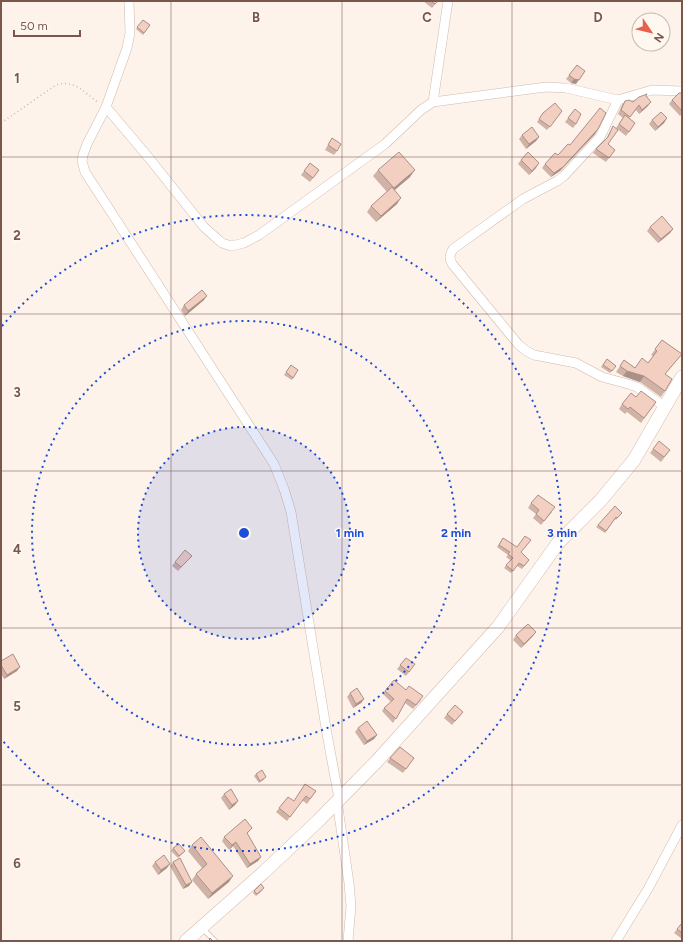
<svg xmlns="http://www.w3.org/2000/svg" width="683" height="942" font-family="Figtree,sans-serif">
	<rect width="100%" height="100%" fill="#fdf3ea"/>
	<g fill="none" stroke-linecap="round" stroke-linejoin="round">
		<g stroke="#d0b9ae" stroke-width="6">
			<path id="lane" d="M203,929l12,12"/>
		</g>
		<g stroke="#d0b9ae" stroke-width="10">
			<path id="street" d="M129,1l1,32 -3,15 -21,59 -19,37 -4,11 -1,6 3,11 26,40 163,252 10,25 7,23 36,222 12,65
				M618,100l-18,37 -36,39 -7,5 -34,18 -70,50c-4,7 -4,10 0,16l65,79 7,6 9,5 42,8 26,14 26,7 9,3 28,20
				M433,102l15,-101
				M106,107l43,51 55,69 10,9 8,7 9,3 13,-3 15,-8 126,-91 36,-34 12,-8 113,-15 20,1 52,12 34,-10 30,1
				M337,801l12,82 2,23 -3,35
				M616,941l32,-52 34,-64"/>
		</g>
		<g stroke="#d6bbae" stroke-width="14">
			<path id="secondary" d="M186,941l78,-69 54,-51 59,-60 121,-134 60,-84 43,-43 33,-40 48,-83"/>
		</g>
		<path stroke="#d9b2a3" stroke-width="1.5" stroke-dasharray="1 3" stroke-linecap="butt" d="M1,123l55,-38c18,-6 29,8 43,18"/>
		<use href="#lane" stroke="#fff" stroke-width="4.5"/>
		<use href="#street" stroke="#fff" stroke-width="9"/>
		<use href="#secondary" stroke="#fff" stroke-width="13"/>
	</g>
	<path fill="#d1b2a6" d="M423,1h15l-6,7z
		M143,20l7,5 -7,10 -7,-6z
		M577,65l-1,19 -5,-1 -5,-4z
		M682,93v21l-2,2 -11,-12 3,-4z
		M646,96l2,10 -9,8 -3,-4 -7,8 6,5 -9,13 -10,-8 7,-10 -5,-4 4,-9 3,-4 8,1z
		M575,109l1,15 -3,4 -8,-6z
		M562,111l-15,19 -10,-8 6,-9z
		M667,118l-3,5 -9,8 -6,-7 3,-4z
		M613,126l-5,18 7,6 -9,12 -13,-9 3,-4 10,-10z
		M595,134l-35,37 -9,6 -9,-9 3,-4 13,-9 12,-10z
		M522,135l17,2 -3,4 -10,8 -7,-10z
		M332,138l5,13 -3,4 -9,-5z
		M521,160l15,8 -7,7 -11,-11z
		M310,163l9,7 -9,12 -9,-7z
		M378,170l32,7 -16,13 3,14 -21,18 -9,-10 4,-6 16,-14 -14,-16z
		M650,227l23,2 -3,4 -12,10 -11,-12z
		M204,300l-19,16 -4,-6 3,-5z
		M662,340l20,14 -17,20v17l-4,6 -21,-15 -17,-6 -7,-4 8,-12 11,8 13,-5 5,-7 -2,-1z
		M607,359l9,7 -6,7 -9,-6z
		M291,365l7,5 -6,10 -8,-5z
		M636,397l20,5 -15,21 -14,-11 -2,2 -6,-5 3,-5z
		M653,449l17,1 -9,12 -11,-9z
		M531,503l21,9 -11,13 -8,-7 3,-4 -8,-6z
		M622,513l-6,7 -1,-1 -10,14 -9,-6 2,-2z
		M503,538l18,14 8,8 -7,9 -5,-3 -6,7 -7,-5 6,-8 -4,-3 2,-2 -11,-8z
		M192,556l-14,15 -6,-5 3,-4z
		M516,635l17,1 -12,12 -8,-8z
		M406,658l9,6 -9,12 -9,-7z
		M1,661l16,10 -13,8 -3,-5z
		M406,690l15,10 -8,9 -8,-6 -12,20 -11,-12 2,-3 7,-6 -8,-8 2,-3z
		M350,693l14,6 -3,4 -8,5 -6,-11z
		M463,712l-11,13 -8,-7 3,-4z
		M358,728l19,7 -3,4 -10,6 -9,-13z
		M390,758h24l-11,15 -16,-11z
		M256,774l9,5 -6,4 -5,-7z
		M316,791l-9,13 -5,-4 -15,21 -11,-9 12,-15 6,4z
		M224,794l11,11 -6,5 -8,-12z
		M252,828l-5,6 14,23 -3,4 -11,7 -14,-22 -4,4 -7,-9 2,-4z
		M192,845l37,37 -21,17 -16,-19 4,-6 6,-6 -14,-17z
		M173,848l12,3 -7,7 -7,-7z
		M155,862l12,6 -9,7 -6,-9z
		M173,862l16,24 -6,3 -13,-23z
		M263,890l-7,6 -3,-3 1,-2z
		M682,923v16l-8,-6z"/>
	<path fill="#aa9187" d="M585,71l-9,13 -5,-1 3,-4z
		M651,102l-3,4 -9,8 3,-4z
		M667,118l-3,5 -9,8 3,-4z
		M598,129l-3,5 -35,37 -9,6 3,-4z
		M539,137l-3,4 -10,8 3,-5z
		M539,163l-3,5 -7,7 3,-4z
		M415,170l-5,7 -21,18 5,-7z
		M401,198l-4,6 -21,18 5,-6z
		M673,229l-3,4 -12,10 3,-4z
		M207,296l-3,4 -19,16 3,-5z
		M627,371l17,5 -4,6 -17,-6z
		M536,632l-3,4 -12,12 3,-4z
		M20,667l-3,4 -13,8 3,-4z
		M364,699l-3,4 -8,5 3,-4z
		M377,735l-3,4 -10,6 3,-4z
		M238,801l-3,4 -6,5 3,-5z
		M236,842l-3,4 -4,4 3,-5z
		M261,857l-3,4 -11,7 3,-4z
		M170,864l-3,4 -9,7 3,-5z
		M233,876l-4,6 -21,17 4,-6z
		M192,882l-3,4 -6,3 3,-4z"/>
	<path fill="#f3cfc1" stroke="#aa9187" d="M431,1h7l-3,3z
		M143,20l7,5 -6,8 -7,-6z
		M577,65l8,6 -6,9 -5,-1 -5,-4z
		M679,93h3v18l-10,-11z
		M647,94l-1,2 5,6 -9,8 -3,-5 -9,12 -9,-7 4,-9 4,-1 4,2 6,-5z
		M555,103l7,8 -12,16 -11,-8 4,-6z
		M600,108l6,5 -8,16 -35,38 -9,6 -9,-9 10,-11 3,2 10,-11 2,1z
		M575,109l6,5 -5,10 -8,-6z
		M661,112l6,6 -9,9 -6,-7z
		M625,115l10,8 -6,9 -10,-8z
		M613,126l5,4 -10,14 7,6 -6,8 -13,-9 12,-12z
		M532,127l7,10 -10,7 -7,-9z
		M332,138l9,6 -4,7 -9,-6z
		M399,152l16,18 -21,18 -16,-18z
		M528,152l11,11 -7,8 -11,-11z
		M310,163l9,7 -6,8 -9,-7z
		M392,187l9,11 -20,18 -10,-10z
		M662,216l11,13 -12,10 -11,-12z
		M202,290l5,6 -19,15 -4,-6z
		M662,340l20,14 -17,20 7,5 -7,12 -21,-15 -17,-5 -7,-5 4,-6 11,8 7,-10 6,5 9,-12 -2,-2z
		M607,359l9,7 -4,5 -9,-6z
		M291,365l7,5 -5,8 -7,-6z
		M641,391l15,11 -12,16 -14,-11 -2,2 -6,-5 9,-11 5,4z
		M659,441l11,9 -6,7 -11,-8z
		M538,495l17,12 -11,14 -8,-7 3,-4 -8,-7z
		M615,506l7,7 -5,5 -1,-1 -10,14 -8,-6z
		M525,536l6,4 -10,12 8,8 -5,6 -5,-3 -6,8 -7,-6 7,-7 -5,-4 2,-2 -11,-7 4,-7 14,9z
		M185,550l7,6 -11,11 -6,-5z
		M528,624l8,8 -12,12 -8,-9z
		M13,654l7,13 -13,8 -6,-10v-4z
		M406,658l9,6 -6,8 -9,-7z
		M394,680l12,10 3,-4 14,10 -7,9 -9,-6 -11,20 -12,-11 10,-9 -9,-8z
		M357,688l7,11 -8,5 -6,-11z
		M455,705l8,7 -8,9 -8,-7z
		M367,721l10,14 -10,6 -9,-13z
		M400,747l14,11 -8,11 -16,-11z
		M262,770l4,7 -6,4 -4,-7z
		M305,784l11,7 -6,8 -4,-3 -16,21 -11,-9 9,-11 6,4z
		M231,789l7,12 -6,4 -8,-11z
		M245,819l7,9 -5,5 14,24 -11,7 -14,-22 -4,3 -8,-8z
		M201,837l32,39 -21,17 -16,-19 11,-10 -15,-19z
		M179,844l6,7 -6,5 -6,-8z
		M164,855l6,9 -9,6 -6,-8z
		M180,858l12,24 -6,3 -13,-23z
		M261,884l3,4 -7,6 -3,-3z
		M682,923v10l-5,-4z
		M210,938l3,3h-2l-2,-2z"/>
	<path fill="none" stroke="#79574c" stroke-width="1" stroke-opacity="0.55" d="M171,1v940M342,1v940M512,1v940M1,157h681M1,314h681M1,471h681M1,628h681M1,785h681"/>
	<circle cx="244" cy="533" r="106" fill="#1d4ed8" fill-opacity=".12"/>
	<g fill="none" stroke="#1d4ed8" stroke-width="2" stroke-dasharray="2 4">
		<circle cx="244" cy="533" r="106"/>
		<circle cx="244" cy="533" r="212"/>
		<path d="M2 326A318 318 0 1 1 2 740"/>
	</g>
	<g font-size="13" text-anchor="middle" font-weight="bold" fill="#79574c" stroke="#fff8f1" stroke-width="3" stroke-linejoin="round" paint-order="stroke">
		<text x="256" y="22">B</text>
		<text x="427" y="22">C</text>
		<text x="598" y="22">D</text>
		<text x="17" y="83">1</text>
		<text x="17" y="240">2</text>
		<text x="17" y="397">3</text>
		<text x="17" y="554">4</text>
		<text x="17" y="711">5</text>
		<text x="17" y="868">6</text>
	</g>
	<circle cx="244" cy="533" r="6" fill="#1d4ed8" stroke="#fff8f1" stroke-width="2"/>
	<g font-size="12" text-anchor="middle" font-weight="bold" fill="#1d4ed8" stroke="#fff8f1" stroke-width="3" stroke-linejoin="round" paint-order="stroke">
		<text x="350" y="537">1 min</text>
		<text x="456" y="537">2 min</text>
		<text x="562" y="537">3 min</text>
	</g>
	<rect width="683" height="942" fill="none" stroke="#79574c" stroke-width="4"/>
	<g transform="translate(651 32) rotate(125)"><circle r="19" fill="#fff8f1" stroke="#c9b8af"/>
	<path d="M0-3L7 15L0 10L-7 15Z" fill="#e85f4e"/>
	<text y="-6" font-size="11" font-weight="bold" text-anchor="middle" fill="#79574c">N</text>
	</g>
	<path d="M14 30v6h66v-6" fill="none" stroke="#79574c" stroke-width="2"/>
	<text x="20" y="30" font-size="12" fill="#79574c" stroke="#fff8f1" stroke-width="3" paint-order="stroke">50 m</text>
</svg>
